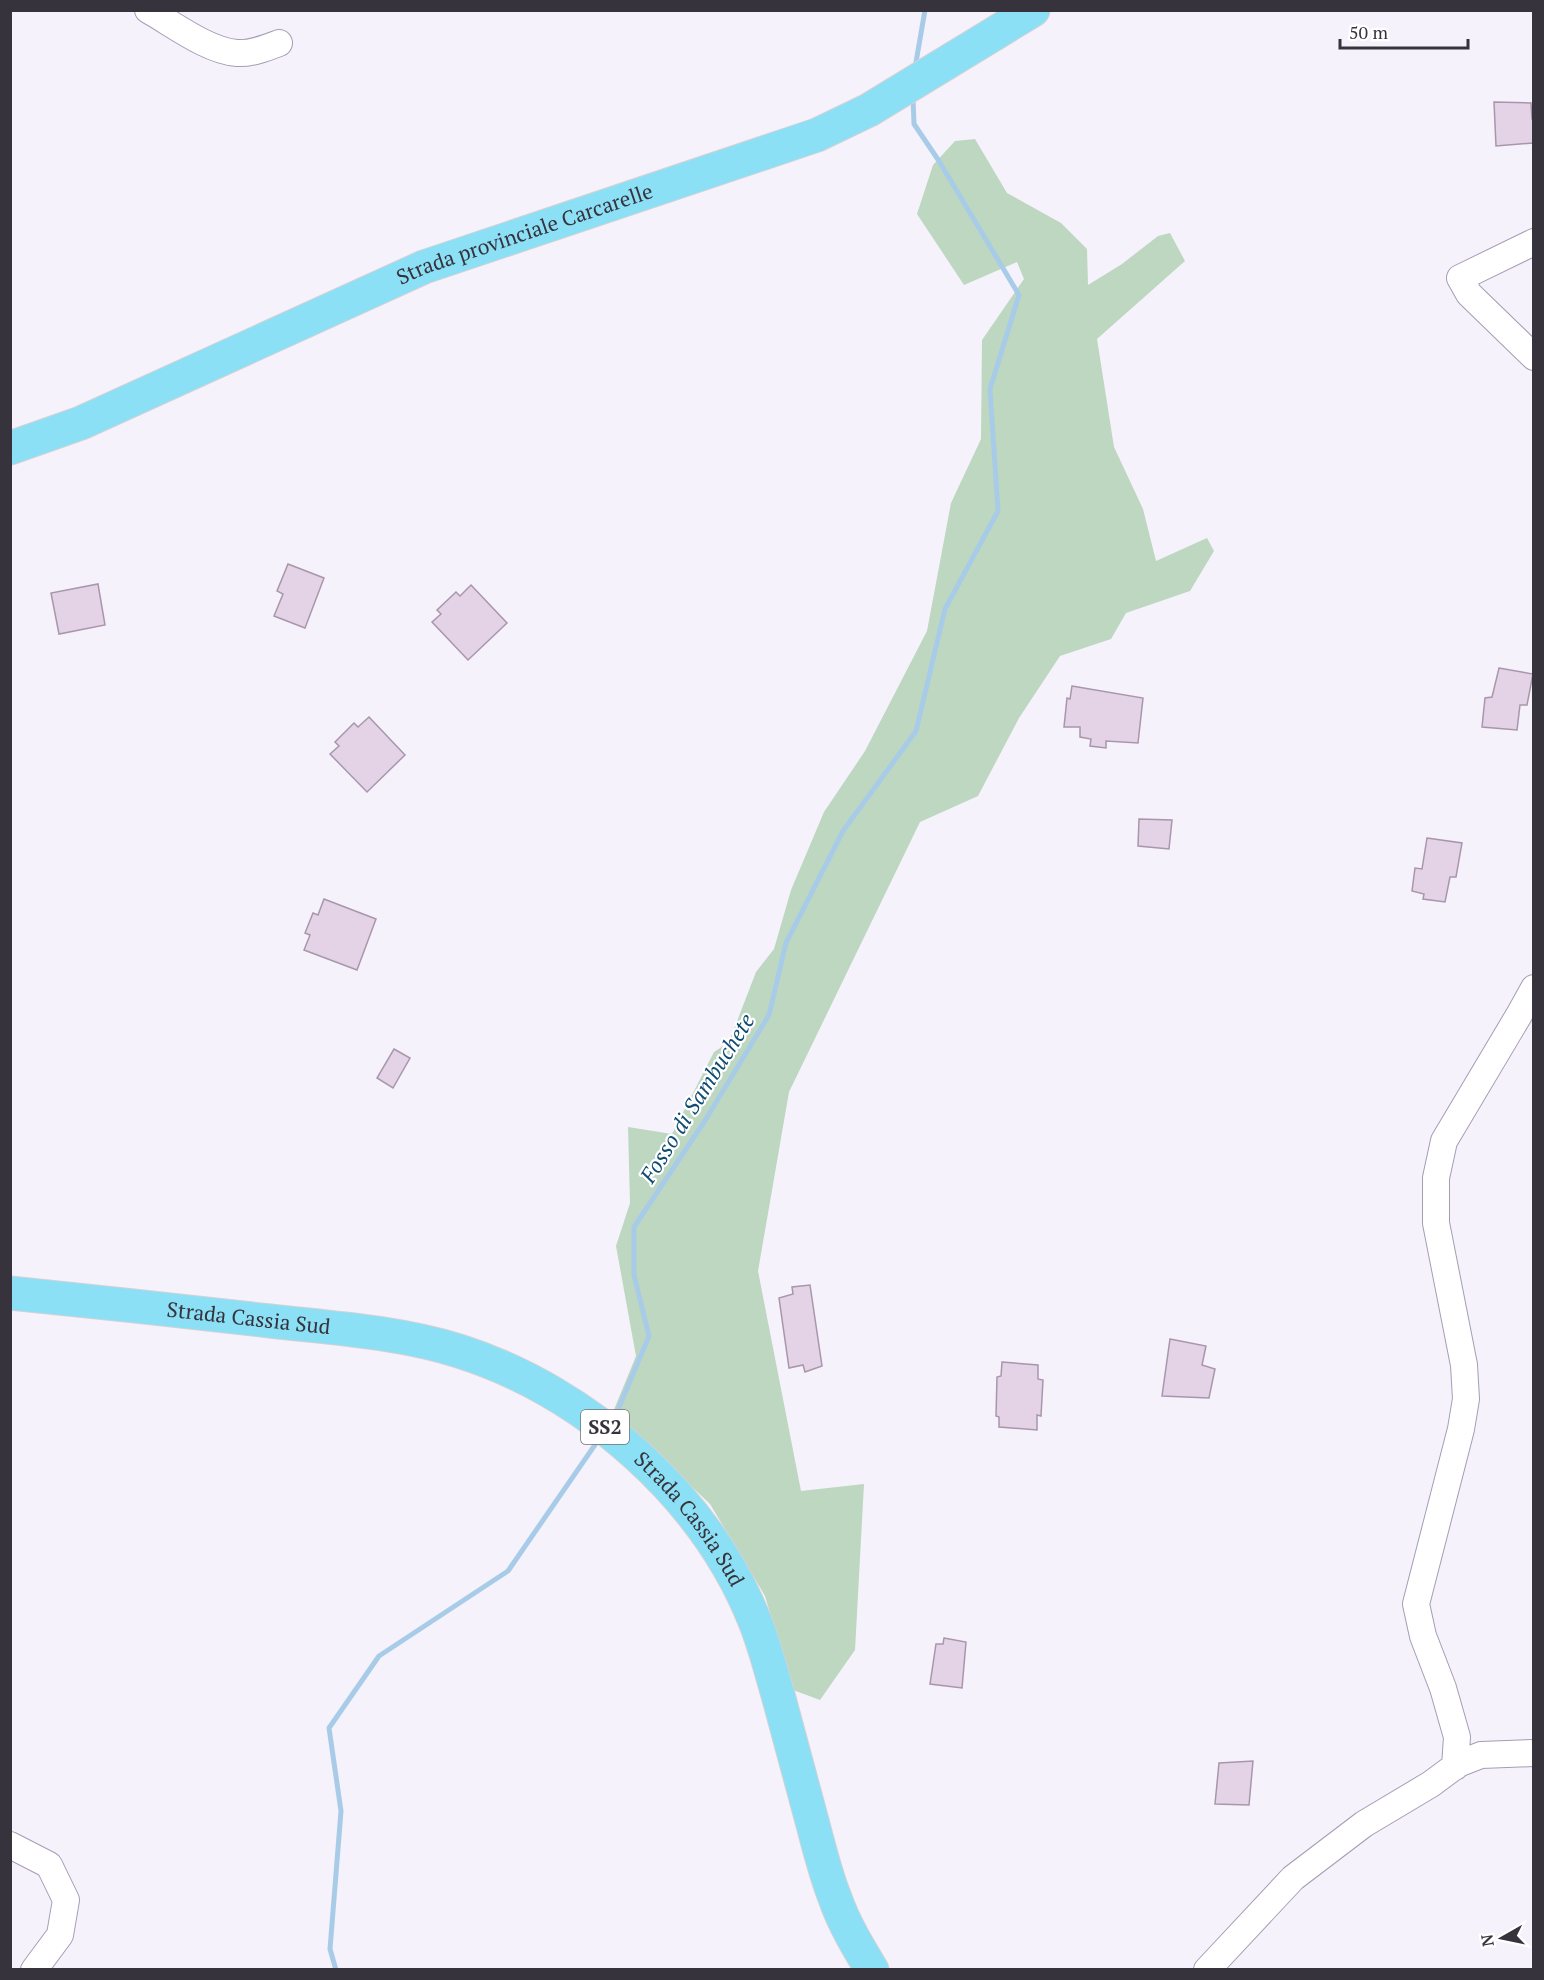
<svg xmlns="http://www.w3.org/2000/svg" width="1544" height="1980" font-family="'PT Serif',serif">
	<rect width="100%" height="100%" fill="#f5f2fc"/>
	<path fill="#bdd7c0" d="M975,139l32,54 54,30 26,26 1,36 34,-21 36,-28 12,-3 15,28 -88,78 17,108 29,62 13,52 51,-23 7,13 -24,40 -64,22 -15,26 -51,17 -41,62 -41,78 -58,26 -131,270 -31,179 43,220 63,-7 -9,166 -35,50 -27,-10 -28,-94 -55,-92 -97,-92 23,-56 -20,-110 14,-43 -2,-76 44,7 42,-82 15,-10 27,-70 18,-23 17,-59 33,-78 41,-61 62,-120 24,-128 30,-64 1,-99 42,-61 -7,-17 -53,23 -47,-71 16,-49 22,-24z"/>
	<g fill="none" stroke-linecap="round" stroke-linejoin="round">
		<path stroke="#a8cce8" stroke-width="5" d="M915,68l10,-58
			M615,1417l34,-81 -15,-61v-48l72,-108 63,-104 17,-72 57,-112 73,-100 29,-122 53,-98 -8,-122 29,-94 -80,-134 -25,-37 -1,-26
			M336,1970l-6,-21 11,-138 -12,-83 50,-72 129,-85 91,-132"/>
	</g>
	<path fill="#e4d2e7" stroke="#a897ab" stroke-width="1.5" d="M1494,102l37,1 1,16h1v24l-37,3z
		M288,564l36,14 -19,50 -31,-12 9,-22 -6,-3z
		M98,584l7,41 -46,9 -8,-41z
		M471,585l36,38 -39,37 -36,-38 9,-8 -4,-4 19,-18 4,4z
		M1499,668l34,6 -6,31h-7l-3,25 -35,-3 3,-29 7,-1z
		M1072,686l71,12 -5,45 -32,-2v7l-16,-2 1,-7 -11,-2v-10h-16l3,-29 3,1z
		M369,717l36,38 -38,37 -37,-38 9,-8 -4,-4 19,-19 4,4z
		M1139,819l33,1 -3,29 -31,-3z
		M1427,838l35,5 -6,34h-6l-5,25 -22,-3 1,-5 -12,-3 3,-23 7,1z
		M324,899l52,20 -19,51 -53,-20 6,-15 -5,-2 8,-20 5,2z
		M394,1049l16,9 -17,30 -16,-10z
		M810,1285l12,81 -17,6 -2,-7 -14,3 -10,-70 14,-4 -1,-7z
		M1170,1339l36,7 -4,19 13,4 -6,29 -47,-2z
		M1002,1362l36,3v14l5,1 -2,36 -4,-1v15l-38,-3v-10l-3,-1 1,-39 4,-1z
		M944,1638l22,4 -4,46 -32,-4 6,-40h7z
		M1253,1761l-4,44 -34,-1 4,-41z"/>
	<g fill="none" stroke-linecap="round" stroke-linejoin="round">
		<g stroke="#a59db4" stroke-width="28">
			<path id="minor" d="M148,10c25,14 60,41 89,43 14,1 29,-5 42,-10
				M1534,242l-74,36 9,16 65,63
				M1455,1767l2,-30 -14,-49 -20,-52 -7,-32 45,-175 5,-30 -2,-34 -28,-142v-45l8,-37 75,-126 15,-27
				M10,1845l39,20 17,35 -6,35 -26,35
				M1207,1970l86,-92 71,-54 67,-40 27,-20 23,-9 53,-2"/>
		</g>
		<g stroke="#d3d2d4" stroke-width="35">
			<g id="major">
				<path id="s1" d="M10,448l71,-25 343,-156 393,-132 52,-25 164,-100"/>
				<path id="s2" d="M10,1293c87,9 173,18 260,28 63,7 129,11 189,30 129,41 248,147 297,273 9,23 15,47 22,71 11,42 23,84 34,126 7,26 13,52 23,77 9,26 23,49 37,72"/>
			</g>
		</g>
		<use href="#minor" stroke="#fff" stroke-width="26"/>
		<use href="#major" stroke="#8be0f5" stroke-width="33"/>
	</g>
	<g text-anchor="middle" stroke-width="4.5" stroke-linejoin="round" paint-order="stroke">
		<rect fill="#fff" stroke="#737077" stroke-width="1.5" x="581" y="1410" width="48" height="34" rx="4.5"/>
		<g font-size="20" font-weight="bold" fill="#37333d">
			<text x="605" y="1434">SS2</text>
		</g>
		<g font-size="21" fill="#37333d" stroke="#fff">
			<text dy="7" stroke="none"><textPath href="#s1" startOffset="558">Strada provinciale Carcarelle</textPath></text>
			<text dy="7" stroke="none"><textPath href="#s2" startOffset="240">Strada Cassia Sud</textPath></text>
			<text dy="7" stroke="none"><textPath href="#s2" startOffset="744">Strada Cassia Sud</textPath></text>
		</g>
		<g font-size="22" font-style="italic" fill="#104c71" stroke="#fff">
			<text transform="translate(697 1098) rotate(-58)" y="8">Fosso di Sambuchete</text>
		</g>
	</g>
	<rect width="1544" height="1980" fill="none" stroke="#37333d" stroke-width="24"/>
	<g transform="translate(1502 1938) rotate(261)" stroke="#ffffff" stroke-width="4.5" paint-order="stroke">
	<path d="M0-4.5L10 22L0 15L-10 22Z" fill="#37333d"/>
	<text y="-9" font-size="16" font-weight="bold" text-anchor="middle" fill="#37333d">N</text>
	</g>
	<path d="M1340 39v9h128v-9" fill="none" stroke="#37333d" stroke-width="3"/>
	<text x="1349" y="39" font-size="18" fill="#37333d" stroke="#ffffff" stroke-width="4.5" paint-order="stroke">50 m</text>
</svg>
